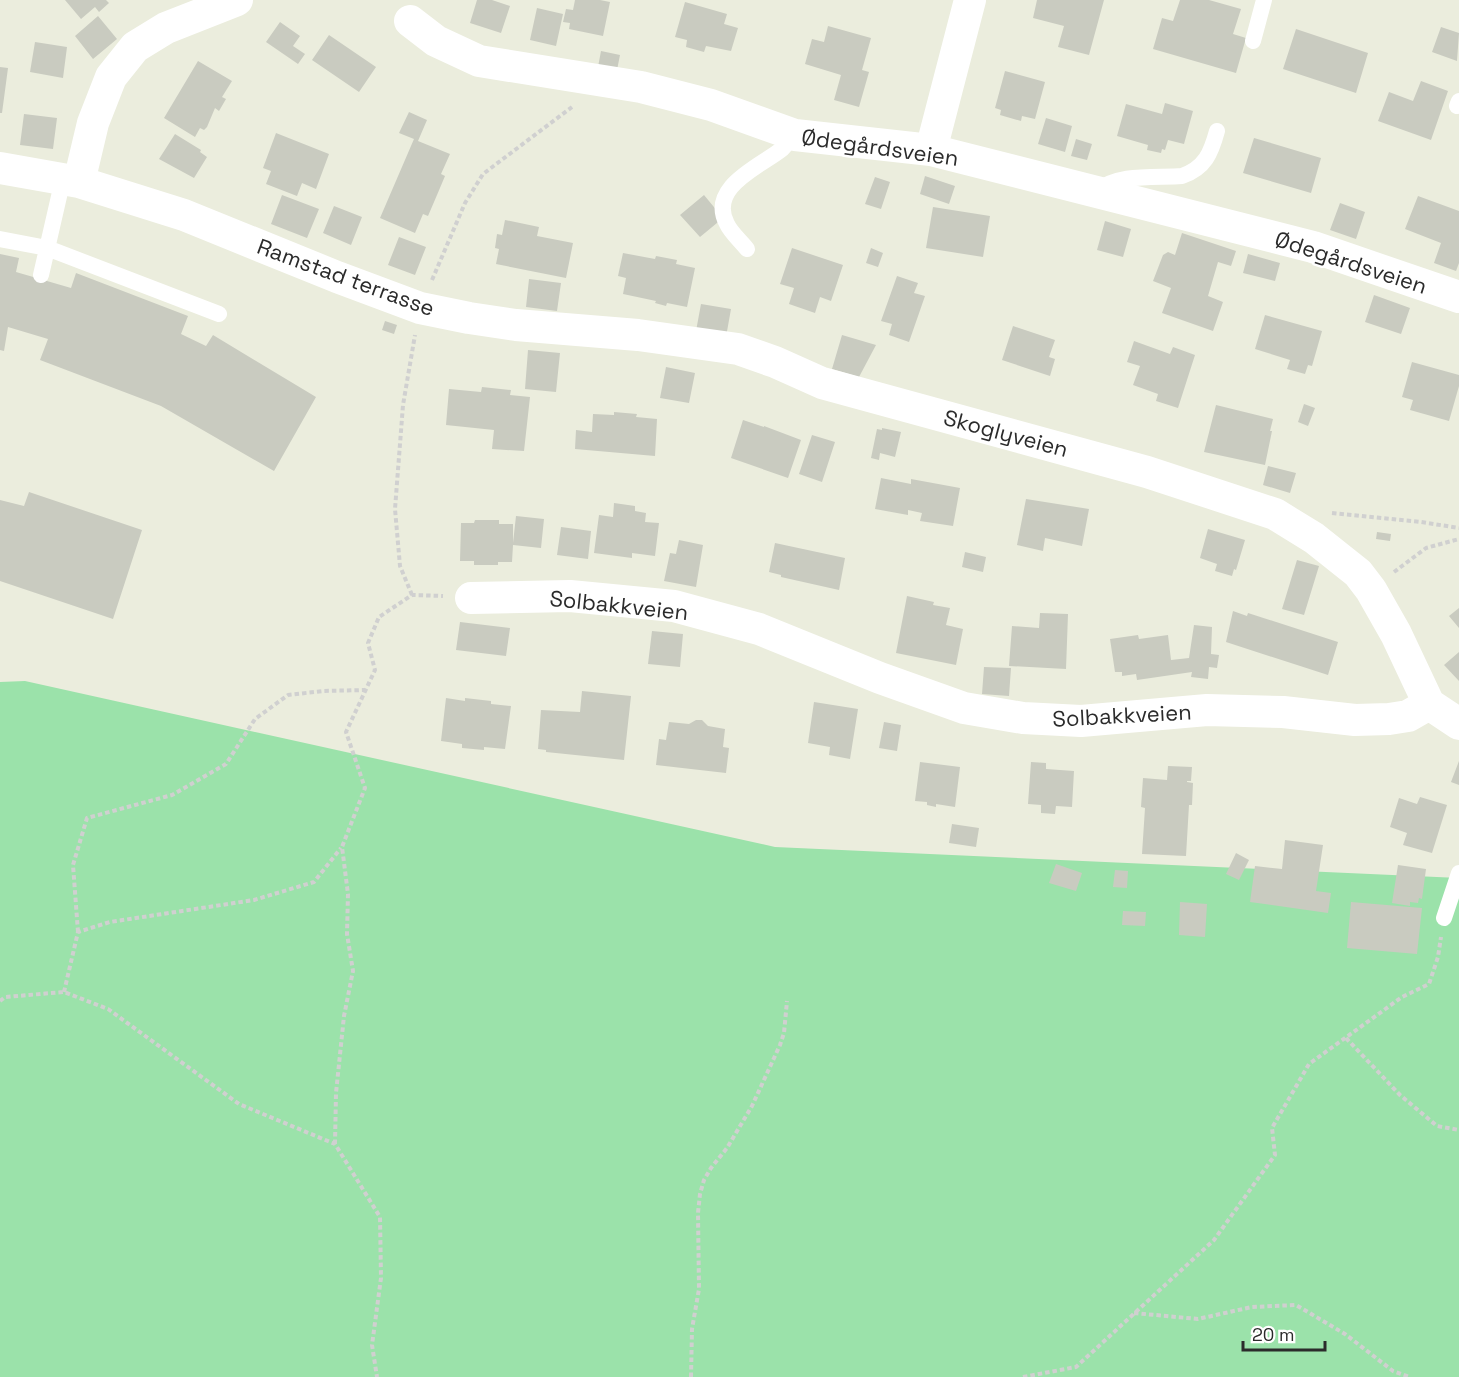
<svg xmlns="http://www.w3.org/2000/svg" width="1459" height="1377" font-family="'Space Grotesk',sans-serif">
	<rect width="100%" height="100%" fill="#ebeddd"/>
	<path fill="#9be2aa" d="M25,681l750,166 684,31v499h-1459v-695z"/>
	<path fill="#c9cbc0" d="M65,0h41l3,3 -10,9 -4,-5 -14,12z
		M477,0h15l18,6 -9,27 -31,-10z
		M575,0h25l10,2 -7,34 -34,-7 1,-6 -7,-1 3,-13 7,1z
		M1037,0h67l-15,55 -31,-8 6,-21 -31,-8z
		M1180,0h29l32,9 -8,25 13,4 -10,35 -83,-24 9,-31 11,3z
		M685,2l42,12 -3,10 14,4 -7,23 -25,-5 -2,6 -18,-5 1,-7 -12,-3z
		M537,8l26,6 -7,32 -26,-6z
		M98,16l19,23 -24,20 -18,-23z
		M280,22l20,14 -7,10 12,8 -7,10 -32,-22z
		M828,26l43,12 -9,32 7,2 -10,35 -25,-7 7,-25 -36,-11 7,-25 12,3z
		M1441,27l18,6 -2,28 -25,-9z
		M1296,29l72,24 -12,40 -73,-24z
		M329,35l47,32 -17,25 -47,-32z
		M35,42l32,5 -4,31 -33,-6z
		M601,51l19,4 -3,15 -19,-3z
		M198,61l34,20 -10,16 4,2 -7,12 -4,-3 -8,19 -3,3 -4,-2 -5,9 -31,-19z
		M0,67l8,1 -6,45h-2z
		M1005,71l40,11 -10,37 -13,-3 -1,5 -21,-6 1,-5 -6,-2z
		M1421,81l27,10 -17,49 -53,-19 11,-29 24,9z
		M1165,103l28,8 -9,33 -16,-4 -3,10 -3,-1 -1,4 -14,-3 1,-5 -31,-9 9,-32 36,10z
		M409,112l18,8 -9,21 32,13 -9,20 4,2 -8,19 -9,21 -5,-2 -8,19 -35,-15 34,-79 -15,-6z
		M24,114l33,4 -4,31 -33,-4z
		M1046,118l26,8 -7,26 -27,-8z
		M276,133l53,21 -13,35 -14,-6 -5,13 -31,-12 5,-13 -8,-3z
		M175,134l26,16 -1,2 7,5 -13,21 -35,-19z
		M1254,138l67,20 -10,35 -68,-20z
		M1076,139l16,5 -5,16 -16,-4z
		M925,176l30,10 -6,18 -29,-10z
		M875,177l15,5 -9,27 -16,-5z
		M282,195l37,14 -12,29 -36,-14z
		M704,195l19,23 -23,19 -20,-22z
		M1418,196l41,15v52l-3,8 -22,-8 7,-20 -36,-14z
		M1340,203l25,9 -9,27 -26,-9z
		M334,206l28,11 -11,28 -28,-12z
		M933,207l57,9 -7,41 -57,-9z
		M505,220l34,7 -2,9 36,7 -7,35 -70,-14 3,-15 -4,-1 2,-14 5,1z
		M1105,221l26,8 -8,28 -26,-7z
		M1182,233l54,18 -5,15 -13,-4 -10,34 15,6 -10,29 -51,-18 9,-25 -18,-7 10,-26 5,-3 7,3z
		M399,237l27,10 -11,28 -27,-10z
		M792,248l51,17 -12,36 -11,-4 -5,16 -26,-9 5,-16 -14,-4z
		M871,248l12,5 -5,14 -12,-4z
		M623,253l32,6 1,-3 21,4 -1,4 19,4 -8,39 -20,-4 -1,3 -11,-3 1,-2 -33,-7 3,-16 -8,-2z
		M0,254l19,4 -3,14 55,16 5,-15 112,43 -7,18 25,12 7,-11 103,62 -42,74 -113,-65 -121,-46 8,-21 -40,-12 -4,24 -4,-1z
		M1248,254l32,9 -5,18 -32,-8z
		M897,276l21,7 -4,10 11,3 -16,46 -20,-7 3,-11 -11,-3z
		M529,279l32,4 -4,28 -31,-4z
		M1374,295l36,13 -9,26 -36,-12z
		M701,304l30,5 -5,28 -30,-6z
		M1265,315l57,16 -10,35 -4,-1 -3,9 -18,-5 3,-9 -35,-11z
		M385,321l12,4 -3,9 -12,-4z
		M1013,326l42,14 -6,17 6,2 -5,17 -48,-16z
		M842,335l34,10 -17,32 -27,-8z
		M1134,341l36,13 3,-7 22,8 -17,53 -22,-7 2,-7 -25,-9 7,-19 -13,-4z
		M528,350l32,3 -4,39 -31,-3z
		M1412,362l47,13v11l-10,35 -39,-11 3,-10 -11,-3z
		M666,367l29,6 -6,30 -29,-5z
		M482,387l29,3 -1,5 20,2 -6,54 -32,-2 2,-19 -48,-5 3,-36 32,3z
		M1304,404l11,4 -7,18 -10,-4z
		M1216,405l57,14 -3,12h2l-7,34 -61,-13z
		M614,412l23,2 -1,3 21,2 -2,37 -80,-7 1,-19 16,2 1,-18 21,1z
		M743,420l21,7v-1l37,14 -13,38 -57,-20z
		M882,428l19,4 -6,25 -15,-4 -1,7 -8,-2 6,-29 5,1z
		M812,435l23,7 -13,40 -23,-8z
		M1268,466l28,7 -6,20 -27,-8z
		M881,478l30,6v-5l49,9 -7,38 -33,-5 2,-8 -14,-3v5l-33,-6z
		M29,492l113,38 -29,89 -113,-38v-81l24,6z
		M1026,499l63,10 -7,37 -37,-8 -2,13 -26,-6z
		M614,503l21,3v5l11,2 -1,9 14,1 -4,33 -23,-3v5l-38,-5 5,-38 14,2z
		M516,516l28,3 -3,29 -28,-3 -1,17h-14v3h-24v-4h-14l1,-38h13l1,-3h24v4h14v19z
		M561,527l30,4 -3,28 -31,-4z
		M1208,529l37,11 -9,30 -2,-1 -2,7 -17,-5 2,-7 -17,-6z
		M1377,532l14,2 -1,7 -14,-2z
		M679,540l24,5 -7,42 -32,-6 6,-28 6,1z
		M775,543l70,15 -6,32 -58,-13v-2l-12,-3z
		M965,552l21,5 -3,15 -21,-5z
		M1297,560l22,6 -15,49 -22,-6z
		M907,596l27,6 -1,3 17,3 -4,17 17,4 -7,36 -60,-12z
		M1459,608v20l-10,-12z
		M1233,611l14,5 1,-3 90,29 -10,33 -102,-33z
		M1040,613l28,1 -2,55 -57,-3 3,-40 27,2z
		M460,622l50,6 -4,28 -50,-6z
		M1194,625l18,2 -1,27 8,1 -2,13 -8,-1 -1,12 -17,-2 1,-5 -55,8 -1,-6 -14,2v-4h-7l-5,-33 28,-4 1,4 29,-4 3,25 18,-2z
		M652,631l31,3 -3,33 -32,-3z
		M1459,652v29l-15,-16z
		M984,667l27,1 -2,28 -27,-2z
		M582,691l49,5 -7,64 -78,-8v-2l-8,-1 3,-39 39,2z
		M446,698l19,3v-3l26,3v3l20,2 -6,43 -21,-2v3l-22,-2v-4l-21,-3z
		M814,702l44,7 -8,50 -21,-4 1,-8 -22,-4z
		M696,720h6l6,6 17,3 -2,18 6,1 -3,25 -70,-8 3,-26 7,1 3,-18 20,2z
		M884,722l17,3 -4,26 -18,-3z
		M1459,761v24l-8,-3z
		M920,762l40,5 -5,40 -19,-3v3l-9,-2v-3l-12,-1z
		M1031,762l15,1v6l28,2 -2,36 -16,-1 -1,8 -14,-1v-8l-13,-1z
		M1168,766l24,1 -1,14h-4v1l6,1 -1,22h-3l-3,51 -44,-2 3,-46 -4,-1 2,-29 24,2z
		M1420,797l27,8 -15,48 -29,-8 4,-12 -17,-6 9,-29 18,6z
		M952,824l27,4 -3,19 -27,-4z
		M1285,840l38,5 -7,46 15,2 -3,20 -78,-11 5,-36 27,3z
		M1236,853l13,7 -10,20 -13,-6z
		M1056,864l26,9 -6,18 -27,-8z
		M1398,865l28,4 -4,30 -3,-1 -1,5 -8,-1v4l-18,-3z
		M1115,870l13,1 -1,17 -14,-1z
		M1180,902l27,2 -2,33 -26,-2z
		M1351,902l71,6 -5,46 -70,-6z
		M1123,911l23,1 -1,14 -23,-1z"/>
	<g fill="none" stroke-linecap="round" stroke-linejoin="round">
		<path stroke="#d0d0d0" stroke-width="4" stroke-dasharray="4.5 3" stroke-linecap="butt" d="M432,280l33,-77 18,-29 89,-67
			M1332,513l89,9 38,6
			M1394,572l32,-24 33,-9
			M412,595l-12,-29 -5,-57 8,-104 12,-70
			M78,932l-5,-67 14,-47 85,-23 54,-31 29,-45 33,-24 35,-4 42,-1
			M64,992l14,-60 32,-10 144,-22 60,-18 27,-34
			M0,1001l5,-4 59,-5 44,17 131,95 96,40 45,73 1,61 -9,67 5,32
			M1346,1038l54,57 37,31 22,4
			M335,1144l1,-51 8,-77 9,-45 -6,-37 1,-40 -6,-47 23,-59 -19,-56 29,-62 -7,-27 11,-26 33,-22 31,1
			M1134,1313l64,6 54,-12 44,-2 49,29 48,37 17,6
			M691,1377l1,-48 7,-40 -1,-76 2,-19 4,-14 7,-12 16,-20 25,-42 28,-61 4,-12 3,-32
			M1023,1377l53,-10 138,-127 61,-85 -3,-27 37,-64 93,-67 27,-13 9,-27 3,-20"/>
		<path stroke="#fff" stroke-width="16" d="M1253,41l11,-41
			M1457,106l2,-5
			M1097,191c22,-18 58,-13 85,-15 23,-8 29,-23 35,-45
			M0,239l47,9 172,66
			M747,249c-6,-8 -16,-16 -20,-25 -20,-37 34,-58 55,-75 4,-4 8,-9 13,-14
			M41,275l22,-96
			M1444,918l15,-45"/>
		<path stroke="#fff" stroke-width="32" d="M410,21l26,20 43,20 162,26 70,18 84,30 136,15 382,97 146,50
			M931,150l39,-150
			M0,168l79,14 105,33 153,62 83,31 49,10 47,7 122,10 100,14 37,13 47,21 325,89 128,42 39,24 44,35 13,17 25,44 33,70
			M79,182l14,-59 18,-46 24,-30 31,-19 71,-28
			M471,598l99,-2 104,10 85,23 121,49 84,30 59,10 58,3 126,-11 76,2 72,8 34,-1 19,-3 21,-12
			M1429,704l30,20"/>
	</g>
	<g text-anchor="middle" stroke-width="5" stroke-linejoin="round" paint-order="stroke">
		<g font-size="22" fill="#2b2b2b" stroke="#fff">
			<text transform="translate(880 147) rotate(8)" y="8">Ødegårdsveien</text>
			<text transform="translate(1351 262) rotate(18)" y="8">Ødegårdsveien</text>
			<text transform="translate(346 277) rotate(20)" y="8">Ramstad terrasse</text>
			<text transform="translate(1006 433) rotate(15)" y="8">Skoglyveien</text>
			<text transform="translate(619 605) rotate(6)" y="8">Solbakkveien</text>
			<text transform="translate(1122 715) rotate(-3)" y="8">Solbakkveien</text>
		</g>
	</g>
	<path d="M1243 1341v9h82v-9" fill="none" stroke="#2b2b2b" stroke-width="3"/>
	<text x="1252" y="1341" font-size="18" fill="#2b2b2b" stroke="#ffffff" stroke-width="4.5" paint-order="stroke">20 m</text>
</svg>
